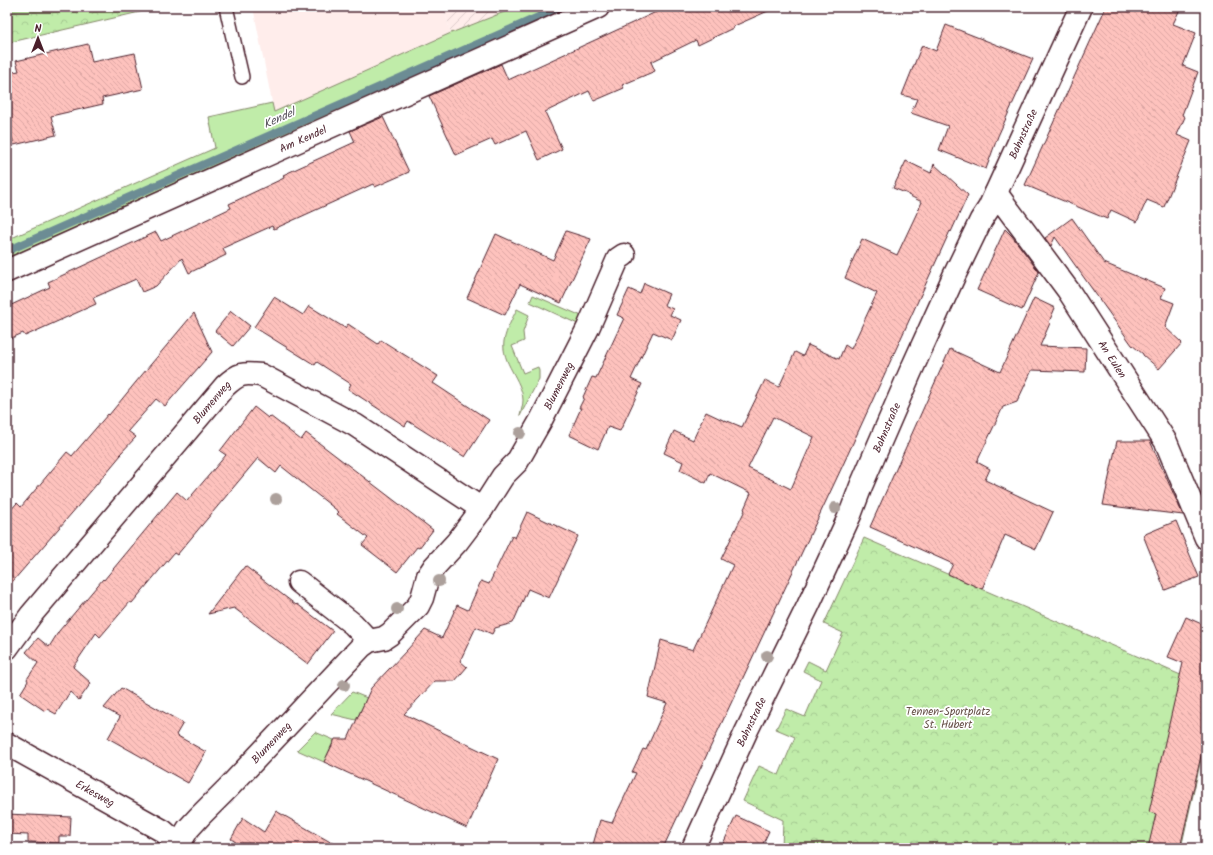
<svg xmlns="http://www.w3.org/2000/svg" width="1213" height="855" font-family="Kalam,sans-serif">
	<defs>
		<pattern id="industrial-furrows" width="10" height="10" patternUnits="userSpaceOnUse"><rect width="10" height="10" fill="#ffedeb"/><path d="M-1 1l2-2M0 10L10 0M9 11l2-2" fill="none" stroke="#dccbca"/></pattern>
		<pattern id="park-crowns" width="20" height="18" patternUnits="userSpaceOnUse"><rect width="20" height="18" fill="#c0eca9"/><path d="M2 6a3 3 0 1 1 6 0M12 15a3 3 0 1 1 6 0" fill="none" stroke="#a6ca92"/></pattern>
		<pattern id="building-back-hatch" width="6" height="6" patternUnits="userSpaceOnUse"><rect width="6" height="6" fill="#fec2bd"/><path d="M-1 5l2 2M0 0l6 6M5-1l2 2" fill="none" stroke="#dba6a3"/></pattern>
	</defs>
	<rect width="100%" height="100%" fill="#fff"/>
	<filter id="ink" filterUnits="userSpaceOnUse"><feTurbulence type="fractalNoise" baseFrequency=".025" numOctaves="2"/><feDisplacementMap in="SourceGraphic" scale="8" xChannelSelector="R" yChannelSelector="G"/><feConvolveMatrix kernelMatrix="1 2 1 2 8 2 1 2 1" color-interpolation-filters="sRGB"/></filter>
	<g filter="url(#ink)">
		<path fill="#ffedeb" d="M253,7h190l8,26 -177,79z"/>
		<path fill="url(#industrial-furrows)" d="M443,7h74l-66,26z"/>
		<path fill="#c0eca9" stroke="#85866a" d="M517,7h56l-566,251v-18l208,-92 -6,-31 63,-14 2,9 177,-79z
			M533,295l51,22 -4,8 -50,-23z
			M517,309l12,6 -6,17 1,9 -12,5 11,27 15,-6 1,4v8l-19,37c1,-5 3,-11 3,-16 -1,-21 -22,-37 -19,-59 2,-11 8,-22 13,-32z
			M352,692l15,6 -11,22 -25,-6z
			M315,732l19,8 -10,22 -27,-12z"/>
		<path fill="url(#park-crowns)" stroke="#85866a" d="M7,7h154l-154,36z
			M864,538l342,148v51l-25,111h-399l1,-28 -40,-19 16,-35 20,9 16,-38 -19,-8 10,-20 19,8 16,-37 -18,-9 5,-10 18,9 17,-37 -19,-9z"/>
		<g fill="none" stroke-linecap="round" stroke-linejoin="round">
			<path stroke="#6c8c94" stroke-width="8" d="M7,251l554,-244"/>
		</g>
		<path fill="url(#building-back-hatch)" stroke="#4a1f2b" fill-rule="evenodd" d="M667,7h110l-45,20 1,1 -35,17 -2,-5 -45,22 4,9 -33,14 2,3 -30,13 -5,-10 -44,21 17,37 -23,11 -13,-29 -31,14 -3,-6 -36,16 -27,-59 72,-32 7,16z
			M1106,7h75l-8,17 23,9 -13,33 15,6 -16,43 3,2 -8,18 14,6 -27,66 -17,-7 -10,22 -26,-12 -4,9 -82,-34z
			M946,25l87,34 -35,77 -12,33 -47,-19 9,-24 -37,-13 6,-14 -15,-4 20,-50 14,6z
			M88,44l4,18 43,-9 8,36 -41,9 1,6 -52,12 5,19 -42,10 -3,-10 -4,1v-63l12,-2 -3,-10z
			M383,117l26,55 -34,15 -2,-3 -99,45 -2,-3 -49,22 3,7 -37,18 -7,-15 -26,28 -14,6 -6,-13 -43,19 3,6 -71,32 -2,-3 -16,7v-33l43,-20 -2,-5 108,-50 5,9 70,-33 -2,-4 55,-26 -1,-3 72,-33 -5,-11z
			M906,161l25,12 3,-9 34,31 -17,37 -1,-1 -108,236 -179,381h-71l8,-28 12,3 24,-50 -4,-1 11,-23 3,1 21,-47 -19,-6 13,-57 32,10 40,-85 -12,-6 24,-49 -1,-1 7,-16 -41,-20 -4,10 -26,-13 3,-8 -19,-9 10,-22 19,9 13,-28 19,9v-1l17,7 23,-47 14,7 16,-35 8,4 5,-11 31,14 6,-14 6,4 26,-56 -32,-15 17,-39 35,16 25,-53 -14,-7v-1l-15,-6zM773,417l41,20 -23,52 -43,-21z
			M1072,218l32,45 61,25 -4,10 13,5 -9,24 17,16 -23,26 -16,-14v-1l-11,-9 -77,-108 -4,9 -6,-8z
			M1005,229l7,7 27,36 -17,38 -45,-20z
			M566,231l25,8 -30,64 -41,-19 -15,31 -38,-17 29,-64 57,26z
			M644,283l25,11 -5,11 9,4 -3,6 11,5 -9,20 -19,-8 -22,47 11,5 -22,47 -12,-4 -10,22 -29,-14 12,-27h-2l5,-10 -1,-1 9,-20 4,1 28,-60 -7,-3 12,-26 11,5z
			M274,297l29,18 6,-9 36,22 3,-4 30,20 3,-4 57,36 -5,7 56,37 -24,37 -57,-36 -3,5 -57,-37 3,-5 -34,-22 -2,3 -61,-38z
			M1034,298l21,10 -6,14 1,1 -10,23 46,2 -1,24 -53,-2 -15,32 -14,5 -26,55 13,7 -5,11 68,32 -17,37 -31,-14 -23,54 -34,-15 5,-10 -83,-37 80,-178 50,23z
			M231,311l19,15 -17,20 -18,-15z
			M194,313l18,39 -47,54 -9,-7 -28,32 8,6 -16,17 1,1 -30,36 -84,97v-74l10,-11 4,4 46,-55 5,4 36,-42 1,1 27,-33z
			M254,407l14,11 2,-2 31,24 5,-7 127,97 -14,18 -2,-1 -20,25 -35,-27 6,-7 -31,-24 2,-2 -58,-46 -5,7 -18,-15 -81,97 -3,-2 -42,50 -2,-1 -30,35 -4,-4 -23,34 18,16 -12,17 -9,-8 -14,22 -9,-5 -2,2 -25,-17 8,-13 -1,-2 11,-16 -12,-11 12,-14 11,9 10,-16 44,-52 1,1 73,-88 10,9 39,-46 -6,-4z
			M1117,441h33l33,74 -80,-10z
			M527,512l51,24 -29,62 -21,-9 -15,34 -18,5 -3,6 -16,-7 -16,34 7,6 -12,14h-20l-31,33 94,45 -31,69 -143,-66 11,-23h13l23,-51 36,-38 18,-20 17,8 15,-33 11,5 13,-29 8,3 23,-48 3,2z
			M1176,521l23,56 -34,13 -22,-55z
			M245,566l51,39 1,-1 36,27 -25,33 -74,-56 -26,6z
			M1186,617l20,9v108l-26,114h-32l8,-34 -7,-2 34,-149 -15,-6z
			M121,688l62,35 -7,12 30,17 -18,31 -80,-45 12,-21 -16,-9z
			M276,811l21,12 44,25h-96l-14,-9 12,-21 21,14z
			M7,814l64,3 -1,19h-11v7l-31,-1v-7l-21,-1z
			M736,816l33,15 -8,17h-40z"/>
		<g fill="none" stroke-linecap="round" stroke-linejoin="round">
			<g stroke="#4a1f2b" stroke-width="16">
				<path id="lane" d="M226,7l16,70"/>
			</g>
			<g stroke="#4a1f2b" stroke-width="25">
				<g id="street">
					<path id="s1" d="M996,193l72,97 98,152 40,96"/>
					<path id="s2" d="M7,271l591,-264"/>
					<path d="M299,582l54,42 16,17"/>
					<path id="s3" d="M7,648l24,-33 194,-229c14,-13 18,-13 36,-11l94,50 127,84"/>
					<path id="s4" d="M7,744l156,87 8,7 6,9 2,1"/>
					<path id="s5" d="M177,847l11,-18 12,-13 28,-28 134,-142 7,-5 15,-3 6,-4 28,-28 4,-8 6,-22 6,-9 23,-25 25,-33 21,-33 14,-14 24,-42 47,-92 30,-69 6,-4"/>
					<path id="s6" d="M693,848l53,-116 62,-126 42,-91 11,-29 49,-113 44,-97 27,-56 8,-12 31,-68 61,-133"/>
				</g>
			</g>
			<use href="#lane" stroke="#fff" stroke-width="13"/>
			<use href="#street" stroke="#fff" stroke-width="22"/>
		</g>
		<g fill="#aca09b">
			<circle cx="520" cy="433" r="6"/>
			<circle cx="276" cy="499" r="6"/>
			<circle cx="835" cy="508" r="6"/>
			<circle cx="439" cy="581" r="6"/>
			<circle cx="397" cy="609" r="6"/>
			<circle cx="767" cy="656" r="6"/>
			<circle cx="344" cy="685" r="6"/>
		</g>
	</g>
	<g text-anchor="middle" stroke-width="3.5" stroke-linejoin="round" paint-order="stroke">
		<g font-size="11" fill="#4a1f2b" stroke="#fff">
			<text dy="4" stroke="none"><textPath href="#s6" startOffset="787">Bahnstraße</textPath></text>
			<text dy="4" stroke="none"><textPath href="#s2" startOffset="324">Am Kendel</textPath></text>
			<text dy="4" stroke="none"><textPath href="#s1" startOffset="203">An Eulen</textPath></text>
			<text dy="4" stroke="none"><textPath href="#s5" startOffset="608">Blumenweg</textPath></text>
			<text dy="4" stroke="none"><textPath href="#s3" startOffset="320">Blumenweg</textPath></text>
			<text dy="4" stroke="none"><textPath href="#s6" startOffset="463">Bahnstraße</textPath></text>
			<text dy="4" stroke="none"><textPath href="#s6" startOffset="139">Bahnstraße</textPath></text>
			<text dy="4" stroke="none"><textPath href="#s5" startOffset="141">Blumenweg</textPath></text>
			<text dy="4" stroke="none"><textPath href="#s4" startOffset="101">Erkesweg</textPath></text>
		</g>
		<g font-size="11" fill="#68524a" stroke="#fff">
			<text x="948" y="715">Tennen-Sportplatz<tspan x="948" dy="13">St. Hubert</tspan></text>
		</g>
		<g font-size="12" font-style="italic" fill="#5b5560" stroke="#fff">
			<text transform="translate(279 118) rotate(-24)" y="4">Kendel</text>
		</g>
	</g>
	<rect width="1213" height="855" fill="none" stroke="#fff" stroke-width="24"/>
	<rect x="12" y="12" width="1189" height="831" fill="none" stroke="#4a1f2b" stroke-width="1.5" filter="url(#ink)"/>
	<g transform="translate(38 38)" stroke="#ffffff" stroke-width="3" paint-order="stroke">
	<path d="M0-3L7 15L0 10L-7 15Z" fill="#4a1f2b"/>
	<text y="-6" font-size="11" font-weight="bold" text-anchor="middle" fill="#4a1f2b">N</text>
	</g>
</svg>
